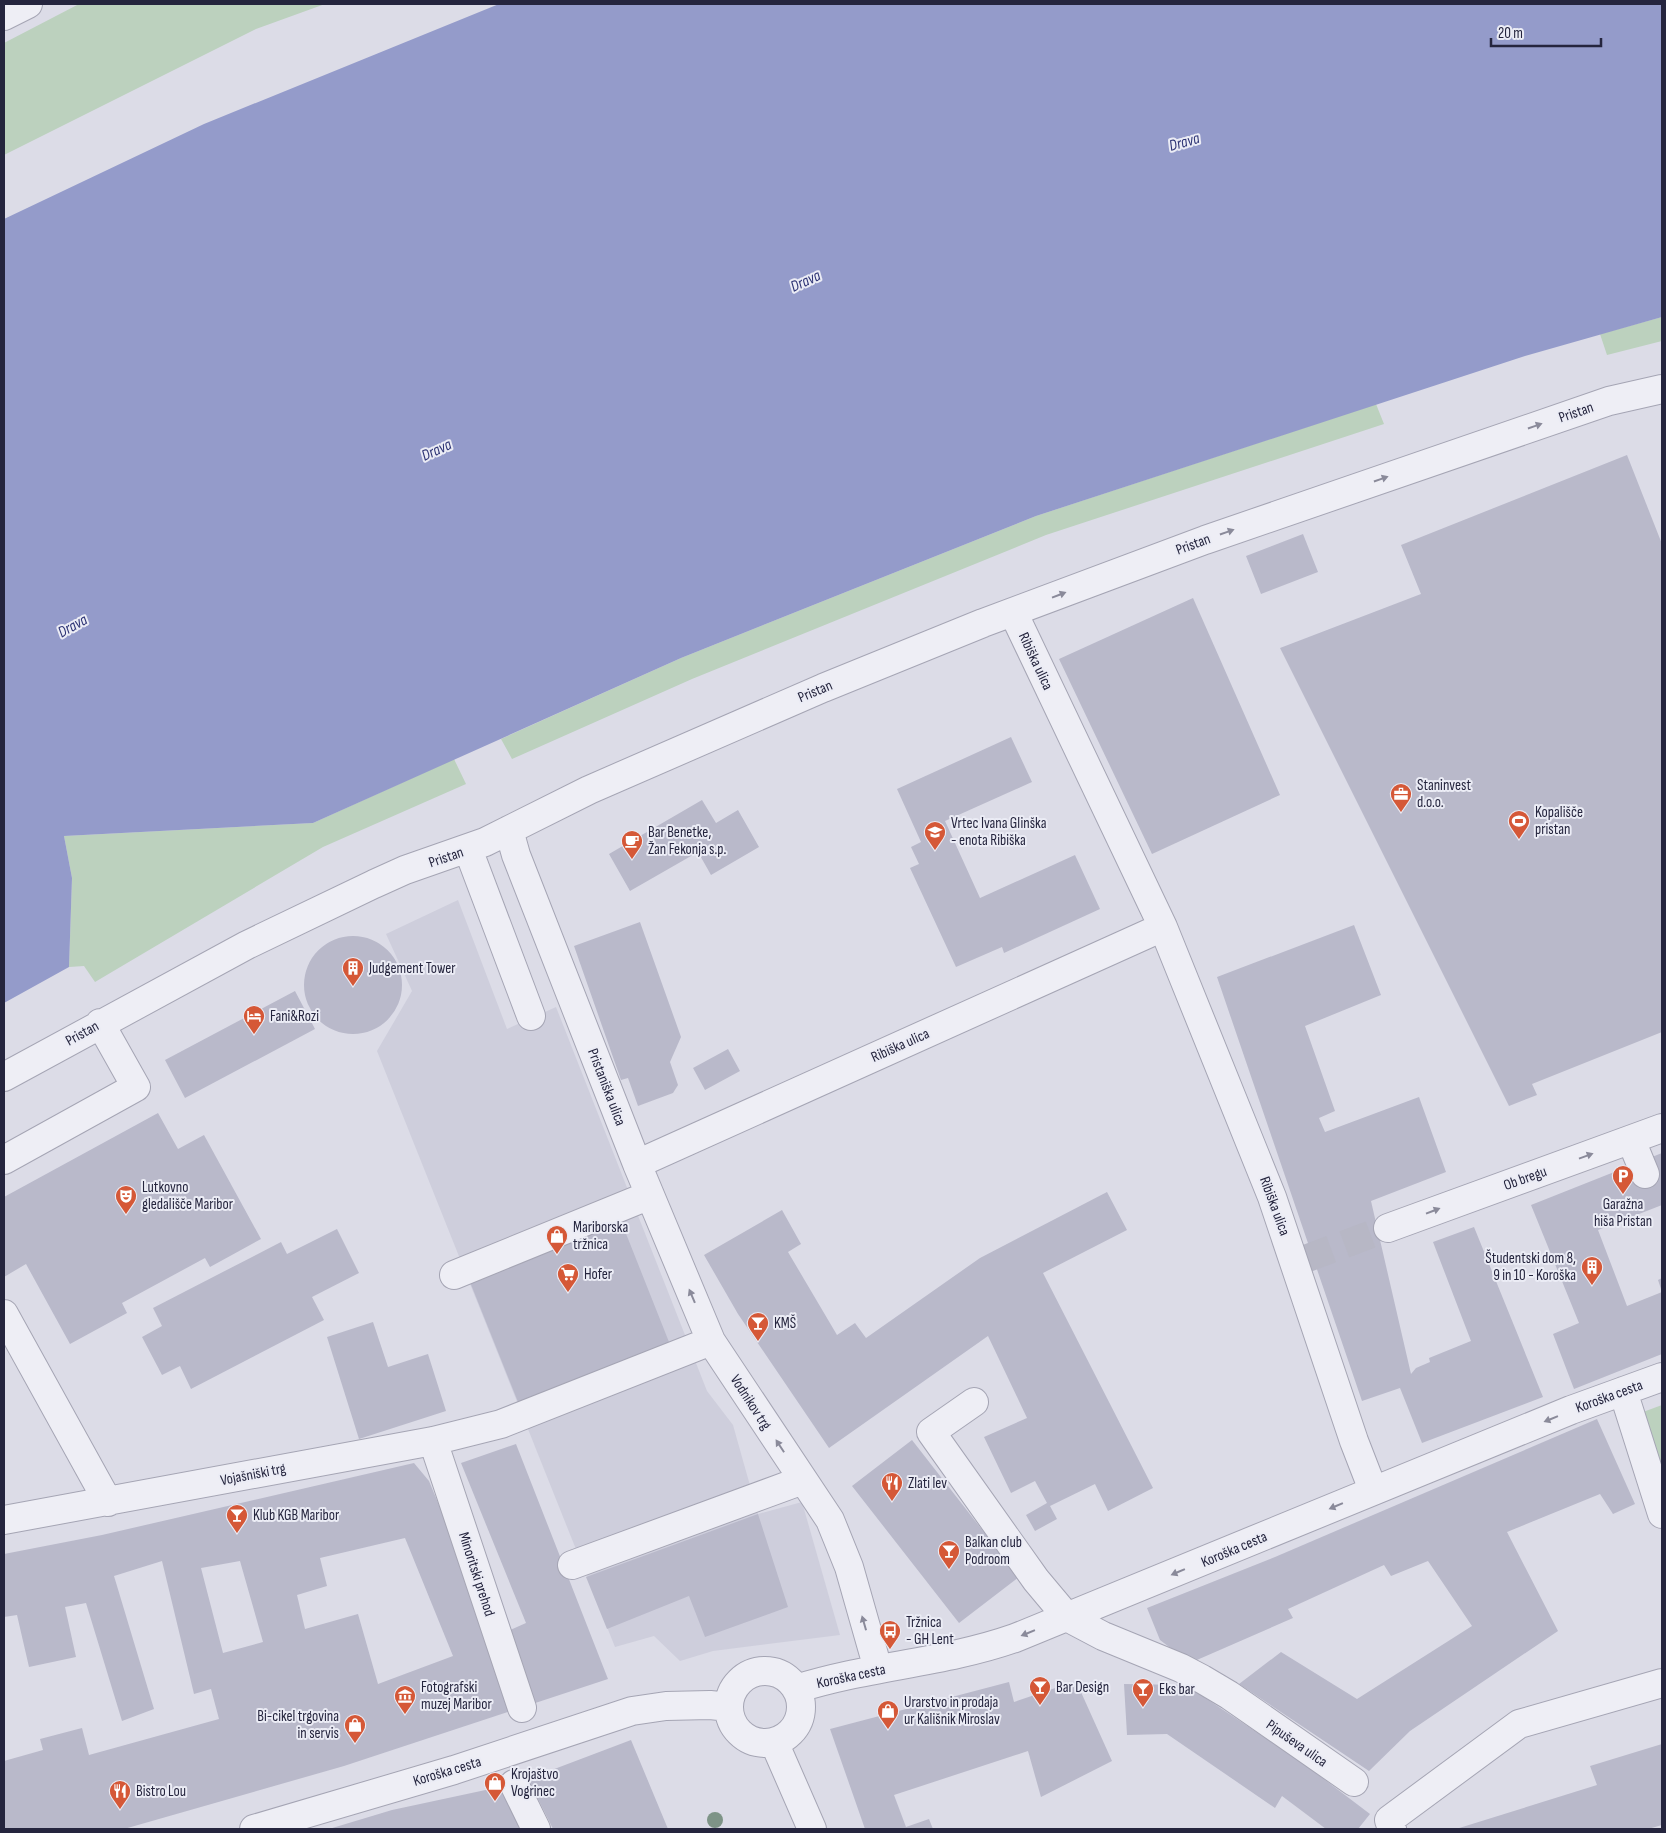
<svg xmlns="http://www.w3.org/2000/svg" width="1666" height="1833" font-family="'Sofia Sans Condensed',sans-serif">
	<rect width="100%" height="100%" fill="#dcdce7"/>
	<path fill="#cecedc" d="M458,900l49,129 49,-22 151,384 26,34 25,89 44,-12 38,133 -127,16 -33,10 -26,-25 -39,11 -238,-596 35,-60 -26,-57z"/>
	<path fill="#bcd1be" d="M79,4h246l-69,25 -252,126v-112z
		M1662,317v24l-55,14 -7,-21z
		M1376,404l8,20 -338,111 -354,144 -180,80 -11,-20 180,-81 355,-142z
		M454,759l12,25 -143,63 -228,135 -11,-16 -15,1 3,-89 -8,-42 249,-13z
		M1662,1405v65l-19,-58z"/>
	<path fill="#949bca" d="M499,4h1163v313l-137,39 -489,160 -355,142 -368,165 -249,13 8,42 -3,89 -65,36v-784l200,-95z"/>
	<path fill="#b9b9ca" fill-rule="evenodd" d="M1627,455l35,89v488l-130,52 5,11 -28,11 -229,-458 141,-54 -20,-49z
		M1303,534l15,38 -57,22 -15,-38z
		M1193,598l87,197 -128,59 -93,-195z
		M1011,737l21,45 -87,39 35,77 95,-43 25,54 -96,44 -2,-6 -46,20 -46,-99 9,-4 -8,-17 10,-5 -24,-53z
		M702,800l14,23 22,-13 21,37 -48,28 -13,-23 -68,39 -21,-37z
		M640,922l41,115 -11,25 8,23 -5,8 -35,13 -10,-28 -7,2 -47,-134z
		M1354,925l27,70 -76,31 30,85 -16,7 6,14 94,-35 27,75 -75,29 40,173 5,-6 14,-6 -1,-4 42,-17 -38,-99 41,-15 69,170 -121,46 -22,-55 -38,13 -145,-424z
		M304 985a49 49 0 1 1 98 0a49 49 0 1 1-98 0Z
		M295,991l20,38 -130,69 -20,-38z
		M728,1049l12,22 -35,19 -12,-22z
		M158,1113l20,36 26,-14 57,104 -51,28 -5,-9 -83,45 5,10 -57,31 -44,-80 -22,13v-80z
		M1662,1153v52l-64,25 29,76 35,-14 -4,-12 4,-2v76l-88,35 -21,-55 26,-11 -48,-118z
		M1107,1192l20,38 -84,43 110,215 -45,23 -13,-27 -45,22 7,13 -22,12 -9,-16 21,-12 -12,-22 -24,12 -27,-56 43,-19 -39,-82 -159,112 -91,-134 -34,-59 78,-45 19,34 -13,8 49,83 18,-12 11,15 114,-80z
		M621,1221l50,126 -151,60 -50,-125z
		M337,1229l22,44 -47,24 12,23 -133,69 -11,-23 -18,9 -20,-38 20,-11 -9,-18 128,-66 6,12z
		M373,1322l15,45 40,-13 18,57 -87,28 -32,-102z
		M1597,1419l38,85 -22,10 -13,-20 -93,38 51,99 -148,100 -41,40 -130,-87 42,-32 76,47 115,-73 -44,-65 -37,15 -7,-11 -96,44 5,9 -103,45 -30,-23 -13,-32 128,-51z
		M912,1440l107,137 -60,46 -107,-137z
		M516,1444l92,235 -264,87 -220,63h-120v-68l39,-11 -3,-11 42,-11 7,27 130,-36 -8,-30 -17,5 -32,-133 -48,15 40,133 -32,12 -36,-118 -21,4 11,50 -47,10 -12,-52 -13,2v-63l98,-19 312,-72 15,18 64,155h4l29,-13 -65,-160zM405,1538l48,118 -75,28 -20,-70 -53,15 -8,-34 30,-9 -7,-28zM240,1561l23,81 -40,11 -22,-85z
		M758,1514l30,93 -83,30 -16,-41 -82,33 -21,-52z
		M1076,1681l36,80 -71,36 -13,-46 -134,44 12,32 23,-8 4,10h-68l-35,-100 179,-47 5,20z
		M1124,1684l62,1 118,79 66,50 -12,15h-32l-44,-33 -7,12 -108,-74 -40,1z
		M631,1740l37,89h-115l-25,-50z
		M1662,1744v81l-14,4h-192l141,-44 -7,-19z
		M514,1784l20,45h-205l63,-19z"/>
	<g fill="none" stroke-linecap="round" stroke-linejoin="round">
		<path stroke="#b7b7c5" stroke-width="28" stroke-dasharray="28 14" stroke-linecap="butt" d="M1305,1259l83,-31"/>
		<g stroke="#a5a5b4" stroke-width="30">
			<path id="minor" d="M4,16l24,-12
				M1013,612l150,315 109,270 82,244 19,49
				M509,830l7,25 121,309 74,177 119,179 19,47 29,102
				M468,849l63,167
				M4,1077l243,-132 127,-61 31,-14 80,-28 104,-52 234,-102 160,-65 222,-83 404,-139 53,-12
				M1631,1140l14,34
				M4,1160l132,-73 -36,-64
				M637,1164l526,-237
				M1388,1228l274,-100
				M454,1275l196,-80
				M4,1314l104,188
				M1623,1391l39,123
				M974,1402l-43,30 105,148 31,37 36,19 78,32 21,11 27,16 125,87
				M433,1441l89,267
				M4,1520l429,-79 68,-17 210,-83
				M572,1565l231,-85
				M729 1707a36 36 0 1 1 72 0a36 36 0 1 1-72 0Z
				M796,1689c72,-23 148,-26 219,-51l556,-228 91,-33
				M774,1742l38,87
				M514,1784l22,45
				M254,1829l200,-59 178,-59 34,-5 44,-1 19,2
				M1392,1829l-3,-9 130,-96 143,-41"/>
		</g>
		<use href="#minor" stroke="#eeeef5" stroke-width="28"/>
	</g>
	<circle fill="#7e9487" cx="715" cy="1820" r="8"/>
	<defs><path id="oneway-solid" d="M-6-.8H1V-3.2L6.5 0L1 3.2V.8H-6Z" transform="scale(1.25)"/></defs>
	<g fill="#8a8a9a">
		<use href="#oneway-solid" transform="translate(1535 426) rotate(-19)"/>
		<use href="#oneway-solid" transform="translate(1381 479) rotate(-19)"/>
		<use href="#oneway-solid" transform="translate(1227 532) rotate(-19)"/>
		<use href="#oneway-solid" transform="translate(1059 595) rotate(-21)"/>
		<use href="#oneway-solid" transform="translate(1586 1156) rotate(-20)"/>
		<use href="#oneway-solid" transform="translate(1433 1211) rotate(-21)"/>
		<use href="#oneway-solid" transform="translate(692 1296) rotate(-113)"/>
		<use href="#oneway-solid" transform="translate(1551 1419) rotate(158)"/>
		<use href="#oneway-solid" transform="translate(780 1446) rotate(-123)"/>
		<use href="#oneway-solid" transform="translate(1336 1506) rotate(157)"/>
		<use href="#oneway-solid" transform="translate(1178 1572) rotate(157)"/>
		<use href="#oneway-solid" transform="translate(864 1623) rotate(-106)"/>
		<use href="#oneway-solid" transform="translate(1028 1633) rotate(158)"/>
	</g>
	<defs>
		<g id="office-pin" transform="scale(1.125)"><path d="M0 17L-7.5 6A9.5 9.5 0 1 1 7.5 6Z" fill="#d55837" stroke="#ebecf5"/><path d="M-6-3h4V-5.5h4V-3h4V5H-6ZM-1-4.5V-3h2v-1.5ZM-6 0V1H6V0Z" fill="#fff"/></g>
		<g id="stadium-pin" transform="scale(1.125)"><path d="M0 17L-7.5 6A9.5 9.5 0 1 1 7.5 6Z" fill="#d55837" stroke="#ebecf5"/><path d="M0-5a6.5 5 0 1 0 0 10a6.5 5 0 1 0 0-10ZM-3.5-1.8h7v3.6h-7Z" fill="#fff"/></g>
		<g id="school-pin" transform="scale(1.125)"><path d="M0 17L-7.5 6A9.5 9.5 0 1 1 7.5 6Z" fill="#d55837" stroke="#ebecf5"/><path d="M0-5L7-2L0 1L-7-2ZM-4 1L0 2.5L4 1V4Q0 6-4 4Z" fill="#fff"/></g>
		<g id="cafe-pin" transform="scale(1.125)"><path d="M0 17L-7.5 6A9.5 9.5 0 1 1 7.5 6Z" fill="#d55837" stroke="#ebecf5"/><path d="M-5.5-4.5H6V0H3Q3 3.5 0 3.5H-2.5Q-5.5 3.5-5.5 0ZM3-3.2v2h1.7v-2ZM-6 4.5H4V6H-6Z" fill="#fff"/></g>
		<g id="building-pin" transform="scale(1.125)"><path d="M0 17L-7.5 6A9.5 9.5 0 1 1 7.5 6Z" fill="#d55837" stroke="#ebecf5"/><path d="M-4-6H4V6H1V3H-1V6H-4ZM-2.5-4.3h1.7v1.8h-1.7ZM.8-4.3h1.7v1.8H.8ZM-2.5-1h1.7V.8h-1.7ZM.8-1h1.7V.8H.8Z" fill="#fff"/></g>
		<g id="hotel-pin" transform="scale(1.125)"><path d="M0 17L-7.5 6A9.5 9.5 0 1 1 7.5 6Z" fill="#d55837" stroke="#ebecf5"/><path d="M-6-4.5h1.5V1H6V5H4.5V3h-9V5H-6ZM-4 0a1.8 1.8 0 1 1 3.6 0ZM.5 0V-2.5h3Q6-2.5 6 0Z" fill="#fff"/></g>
		<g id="parking-pin" transform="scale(1.125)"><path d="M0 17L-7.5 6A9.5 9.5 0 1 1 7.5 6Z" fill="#d55837" stroke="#ebecf5"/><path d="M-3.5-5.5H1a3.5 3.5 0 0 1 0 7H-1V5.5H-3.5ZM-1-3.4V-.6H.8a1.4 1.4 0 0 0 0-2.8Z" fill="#fff"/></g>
		<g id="theatre-pin" transform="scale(1.125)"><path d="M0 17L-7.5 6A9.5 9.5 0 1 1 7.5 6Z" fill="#d55837" stroke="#ebecf5"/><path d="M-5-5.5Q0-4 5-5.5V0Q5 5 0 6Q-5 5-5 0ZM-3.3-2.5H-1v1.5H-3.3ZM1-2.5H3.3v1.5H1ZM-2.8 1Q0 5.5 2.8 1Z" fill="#fff"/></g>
		<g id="shop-pin" transform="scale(1.125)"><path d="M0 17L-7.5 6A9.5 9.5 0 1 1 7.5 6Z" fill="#d55837" stroke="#ebecf5"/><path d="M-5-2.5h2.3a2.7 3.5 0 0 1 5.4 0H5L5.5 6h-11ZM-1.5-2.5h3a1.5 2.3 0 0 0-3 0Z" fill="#fff"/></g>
		<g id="supermarket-pin" transform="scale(1.125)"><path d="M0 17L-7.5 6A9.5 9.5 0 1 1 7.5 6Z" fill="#d55837" stroke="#ebecf5"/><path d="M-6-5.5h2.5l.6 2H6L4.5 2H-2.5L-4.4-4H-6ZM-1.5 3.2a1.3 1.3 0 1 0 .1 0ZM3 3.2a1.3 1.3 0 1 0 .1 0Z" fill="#fff"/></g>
		<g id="bar-pin" transform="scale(1.125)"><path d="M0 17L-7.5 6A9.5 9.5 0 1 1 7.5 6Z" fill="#d55837" stroke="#ebecf5"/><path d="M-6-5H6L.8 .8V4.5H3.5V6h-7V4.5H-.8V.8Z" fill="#fff"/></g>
		<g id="restaurant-pin" transform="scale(1.125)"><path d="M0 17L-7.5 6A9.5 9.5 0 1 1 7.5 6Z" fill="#d55837" stroke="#ebecf5"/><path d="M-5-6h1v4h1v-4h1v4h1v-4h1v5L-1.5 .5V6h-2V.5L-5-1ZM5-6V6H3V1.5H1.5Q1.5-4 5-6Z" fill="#fff"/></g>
		<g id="bus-pin" transform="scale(1.125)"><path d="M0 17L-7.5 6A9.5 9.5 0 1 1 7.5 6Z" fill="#d55837" stroke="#ebecf5"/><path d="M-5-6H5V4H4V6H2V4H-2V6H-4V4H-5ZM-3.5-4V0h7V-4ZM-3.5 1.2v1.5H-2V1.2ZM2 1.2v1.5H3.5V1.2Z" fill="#fff"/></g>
		<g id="museum-pin" transform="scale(1.125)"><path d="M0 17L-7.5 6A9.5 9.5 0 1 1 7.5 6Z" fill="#d55837" stroke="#ebecf5"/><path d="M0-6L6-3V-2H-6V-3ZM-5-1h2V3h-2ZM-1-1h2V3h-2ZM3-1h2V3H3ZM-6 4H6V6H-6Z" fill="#fff"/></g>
	</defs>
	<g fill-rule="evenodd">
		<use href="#office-pin" x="1401" y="794"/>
		<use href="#stadium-pin" x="1519" y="821"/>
		<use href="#school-pin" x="935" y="832"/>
		<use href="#cafe-pin" x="632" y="841"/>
		<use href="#building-pin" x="353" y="968"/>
		<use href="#hotel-pin" x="254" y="1016"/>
		<use href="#parking-pin" x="1623" y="1176"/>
		<use href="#theatre-pin" x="126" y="1196"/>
		<use href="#shop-pin" x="557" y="1236"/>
		<use href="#building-pin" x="1592" y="1267"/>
		<use href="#supermarket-pin" x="568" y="1274"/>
		<use href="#bar-pin" x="758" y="1323"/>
		<use href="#restaurant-pin" x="892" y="1483"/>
		<use href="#bar-pin" x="237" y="1515"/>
		<use href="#bar-pin" x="949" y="1551"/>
		<use href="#bus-pin" x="890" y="1631"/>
		<use href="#bar-pin" x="1040" y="1687"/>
		<use href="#bar-pin" x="1143" y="1689"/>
		<use href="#museum-pin" x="405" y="1696"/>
		<use href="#shop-pin" x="888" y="1711"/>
		<use href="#shop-pin" x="355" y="1725"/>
		<use href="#shop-pin" x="495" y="1783"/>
		<use href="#restaurant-pin" x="120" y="1791"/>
	</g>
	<g text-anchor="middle" stroke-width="4" stroke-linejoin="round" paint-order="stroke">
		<g font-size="15" fill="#25253e" stroke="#ebecf5">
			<text transform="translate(1576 412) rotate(-19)" y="5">Pristan</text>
			<text transform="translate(1193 544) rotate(-20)" y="5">Pristan</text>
			<text transform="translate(1036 661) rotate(65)" y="5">Ribiška ulica</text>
			<text transform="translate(815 691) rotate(-23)" y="5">Pristan</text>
			<text transform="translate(446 857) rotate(-19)" y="5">Pristan</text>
			<text transform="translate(82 1033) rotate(-29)" y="5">Pristan</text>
			<text transform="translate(900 1045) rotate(-24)" y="5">Ribiška ulica</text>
			<text transform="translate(607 1087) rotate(69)" y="5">Pristaniška ulica</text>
			<text transform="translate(1525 1178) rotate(-20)" y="5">Ob bregu</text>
			<text transform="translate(1275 1206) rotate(70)" y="5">Ribiška ulica</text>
			<text transform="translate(1609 1396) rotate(-20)" y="5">Koroška cesta</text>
			<text transform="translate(751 1402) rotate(57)" y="5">Vodnikov trg</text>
			<text transform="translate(253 1474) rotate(-11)" y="5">Vojašniški trg</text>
			<text transform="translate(1234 1549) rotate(-23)" y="5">Koroška cesta</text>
			<text transform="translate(477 1574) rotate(72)" y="5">Minoritski prehod</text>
			<text transform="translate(851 1676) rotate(-12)" y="5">Koroška cesta</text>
			<text transform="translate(1297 1743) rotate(35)" y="5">Pipuševa ulica</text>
			<text transform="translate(447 1771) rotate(-17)" y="5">Koroška cesta</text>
		</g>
		<g font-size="15" fill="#25253e" stroke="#ebecf5" text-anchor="start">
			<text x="1417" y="790">Staninvest<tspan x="1417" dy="17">d.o.o.</tspan></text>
			<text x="1535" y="817">Kopališče<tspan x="1535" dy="17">pristan</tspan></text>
			<text x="951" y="828">Vrtec Ivana Glinška<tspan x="951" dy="17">- enota Ribiška</tspan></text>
			<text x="648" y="837">Bar Benetke,<tspan x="648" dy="17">Žan Fekonja s.p.</tspan></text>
			<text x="369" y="973">Judgement Tower</text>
			<text x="270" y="1021">Fani&amp;Rozi</text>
			<text x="142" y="1192">Lutkovno<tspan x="142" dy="17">gledališče Maribor</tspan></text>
			<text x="1623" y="1209" text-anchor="middle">Garažna<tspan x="1623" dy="17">hiša Pristan</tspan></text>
			<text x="573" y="1232">Mariborska<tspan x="573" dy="17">tržnica</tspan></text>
			<text x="1576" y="1263" text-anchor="end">Študentski dom 8,<tspan x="1576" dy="17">9 in 10 - Koroška</tspan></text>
			<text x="584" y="1279">Hofer</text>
			<text x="774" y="1328">KMŠ</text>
			<text x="908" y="1488">Zlati lev</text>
			<text x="253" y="1520">Klub KGB Maribor</text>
			<text x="965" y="1547">Balkan club<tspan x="965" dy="17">Podroom</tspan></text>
			<text x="906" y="1627">Tržnica<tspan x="906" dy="17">- GH Lent</tspan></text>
			<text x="421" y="1692">Fotografski<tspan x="421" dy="17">muzej Maribor</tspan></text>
			<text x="1056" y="1692">Bar Design</text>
			<text x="1159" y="1694">Eks bar</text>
			<text x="904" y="1707">Urarstvo in prodaja<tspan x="904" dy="17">ur Kališnik Miroslav</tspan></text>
			<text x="339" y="1721" text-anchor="end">Bi-cikel trgovina<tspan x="339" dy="17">in servis</tspan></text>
			<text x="511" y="1779">Krojaštvo<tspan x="511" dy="17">Vogrinec</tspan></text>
			<text x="136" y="1796">Bistro Lou</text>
		</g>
		<g font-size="16" font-style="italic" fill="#2d3374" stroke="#ebecf5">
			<text transform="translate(1184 141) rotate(-16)" y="6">Drava</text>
			<text transform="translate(805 280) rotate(-25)" y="6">Drava</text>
			<text transform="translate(436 449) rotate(-25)" y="6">Drava</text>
			<text transform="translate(72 625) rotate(-29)" y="6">Drava</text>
		</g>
	</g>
	<rect width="1666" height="1833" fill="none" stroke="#25253e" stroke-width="10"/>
	<path d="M1491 38v8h110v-8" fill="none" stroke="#25253e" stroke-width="2.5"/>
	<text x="1498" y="38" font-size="15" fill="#25253e" stroke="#ebecf5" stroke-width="4" paint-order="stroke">20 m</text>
</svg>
